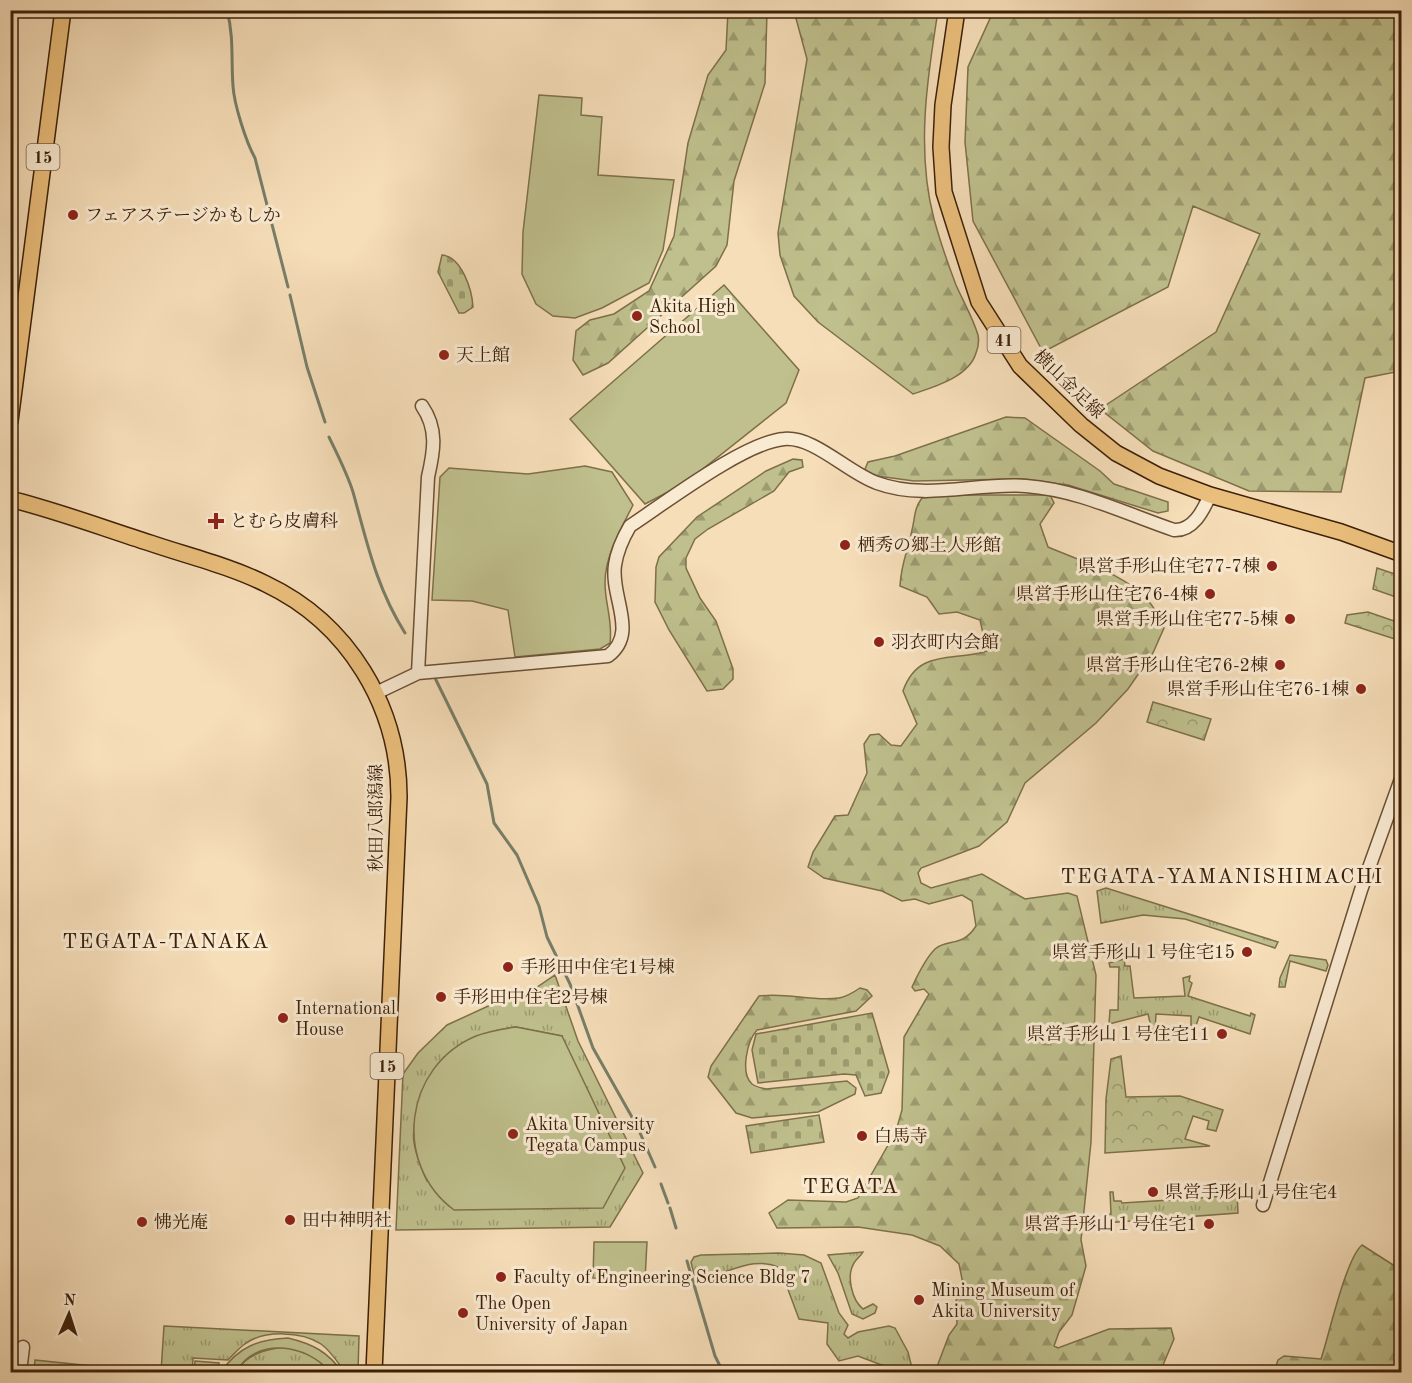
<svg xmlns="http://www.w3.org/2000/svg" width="1412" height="1383" font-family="'Old Standard TT','Noto Serif JP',serif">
	<defs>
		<pattern id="grass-tufts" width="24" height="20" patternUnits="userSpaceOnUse" patternTransform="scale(1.5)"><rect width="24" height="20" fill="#bfc08d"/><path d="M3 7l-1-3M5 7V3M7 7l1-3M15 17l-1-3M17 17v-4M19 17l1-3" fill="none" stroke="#9c9c71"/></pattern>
		<pattern id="forest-firs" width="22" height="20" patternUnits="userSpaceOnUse" patternTransform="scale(1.5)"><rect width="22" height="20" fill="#bfc08d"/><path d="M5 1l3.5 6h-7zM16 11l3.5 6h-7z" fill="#9c9c71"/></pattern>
		<pattern id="cemetery-stones" width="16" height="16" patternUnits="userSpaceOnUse" patternTransform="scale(1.5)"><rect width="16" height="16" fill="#bfc08d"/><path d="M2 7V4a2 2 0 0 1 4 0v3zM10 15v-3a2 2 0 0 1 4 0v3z" fill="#9c9c71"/></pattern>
		<pattern id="park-crowns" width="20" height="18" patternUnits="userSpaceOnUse" patternTransform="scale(1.5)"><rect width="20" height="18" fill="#bfc08d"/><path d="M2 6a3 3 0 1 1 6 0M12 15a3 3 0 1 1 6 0" fill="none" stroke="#9c9c71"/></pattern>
	</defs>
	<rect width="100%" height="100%" fill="#f6deb9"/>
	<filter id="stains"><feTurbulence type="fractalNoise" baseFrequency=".00333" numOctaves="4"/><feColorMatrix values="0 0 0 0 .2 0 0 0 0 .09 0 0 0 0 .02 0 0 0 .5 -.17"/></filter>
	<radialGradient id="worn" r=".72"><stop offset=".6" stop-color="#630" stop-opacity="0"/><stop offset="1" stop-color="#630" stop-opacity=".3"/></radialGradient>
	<path fill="url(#grass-tufts)" stroke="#7e704a" stroke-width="1.5" fill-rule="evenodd" d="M1106,888l172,54 -3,6 -90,-29 -42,-4 -42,8 -4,-32z
		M1290,955l36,5 2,5 -2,6 -36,-10 -5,26h-6l1,-9z
		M1124,959l1,7h5l4,32 51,-2 -2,-18 7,-2 -1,5 3,2 -4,13 62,20 1,-3 4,2 -5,19 -51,-17 -5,14 -3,-1v-14l-35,-2 -1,16 -3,1 -4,-17 -39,10 1,-14h8l1,-43h-9l-1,-4z
		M555,975l23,66 65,132 -33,54 -214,3 7,-156 15,-21 29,-28 50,-23 27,-6zM516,1027l46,9 -135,145c-17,-37 -18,-51 -3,-88 17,-44 47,-60 92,-66z
		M1186,1184h2l2,15 43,-4v-3h4l1,21 -133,10 -2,-8 8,-1 -1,-22h3l1,9h7l1,2 64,-4z
		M863,1252c-2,4 -7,7 -9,11 -8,13 -2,37 9,46l10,-5 4,3 -2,6 -12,6 -11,-5 -14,-41 -10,-18z
		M779,1253l25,2 17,8 18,50 9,12 -4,9 4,4 10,-6 31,-6 6,2 13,24 5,20h-27l1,-5 -29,-11 -19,5 -12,-17 1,-21 -29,-4 -19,-51c-27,-14 -54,8 -81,10l-5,-4 -3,-12 3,-5 7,-2z
		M164,1326l195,10 -1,36h-13c-7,-9 -14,-21 -24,-28 -19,-13 -58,-14 -76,0 -6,4 -12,11 -17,16l-35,-2 -1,14h-31z
		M286,1347c19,4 32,10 44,25h-94c10,-18 30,-23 50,-25z"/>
	<path fill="url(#forest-firs)" stroke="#7e704a" stroke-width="1.5" d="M448,11h61c-10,7 -51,6 -61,0z
		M728,11h39l-2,72 -31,98 -7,64 -11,21 -108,97 -25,12 -10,-15 3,-29 14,-11 24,-6 35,-23 25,-55 14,-93 20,-68 18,-25z
		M794,11h144c-11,68 -22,140 -4,208 6,22 14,45 22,66 7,16 17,33 22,50 1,5 0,13 -2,18 -7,24 -42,34 -63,41l-95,-72 -24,-26 -14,-41 -2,-22 29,-174z
		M1006,11h395v360l-36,7 -24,114 -92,-1 -96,-40 -53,-42 116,-77 44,-98 -67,-28 -25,81 -125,65 -70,-131 -8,-79 3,-75 25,-55z
		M1006,417l19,1 75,53 14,13 54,18v9l-10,2 -90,-28 -46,-6 -108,2 -44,-6 -5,-6 3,-7 27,-6z
		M793,459l9,1 1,7 -14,5 -15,19 -66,38 -13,10 -9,19v10l14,30 16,23 17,48v10l-10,10 -16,2 -38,-61 -14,-28 1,-35 3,-10 38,-40 69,-46z
		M944,495h106l4,8 -14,21 8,23c30,13 82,29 102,56 6,7 10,17 14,25l-11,25 -25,36 -32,34 -71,60 -18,39 -28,24 -58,22 -3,5 3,10 10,5 51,-14 43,25 43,-6 9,3 19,79 -5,167 -10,98 5,26 -14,49 -13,17 -5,14 4,2 51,-19 62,-1 3,11 -14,33h-225l14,-37 8,-11 -1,-23 7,-17 -4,-20 -19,-18 -28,-11 -54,-8 -81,1 -8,-15 19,-13 58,2 12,-4 38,-67 6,-21 2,-73 25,-43 -5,-5 -9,2 -3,-4c6,-13 13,-28 23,-38 13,-11 27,-1 41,-23l-4,-25 -10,-6 -33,9 -14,-5 -13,2 -20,-10 -58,-13 -16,-11 5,-15 22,-36 13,-1 19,-42 -3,-29 6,-9 9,-1 12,11 10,1 16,-22 -14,-33c15,-43 50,-29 84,-40l-7,-31 -23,-8 -18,2 -12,-17 -27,-11c1,-23 8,-35 12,-56 3,-12 2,-22 10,-32z
		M860,988l7,2 5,6 -16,15 -99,19c-10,11 -17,43 -5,54 4,3 9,4 14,5l81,-8 9,7 -1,6 -37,18 -66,6 -16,-5 -28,-36 3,-11 48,-70c28,-4 53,6 80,2 7,-1 15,-6 21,-10z
		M1362,1245l39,25v102h-127l4,-12 6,-4 37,3c8,-24 25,-101 41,-114z"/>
	<path fill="url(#cemetery-stones)" stroke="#7e704a" stroke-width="1.5" d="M442,255c20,2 30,35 31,52l-9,6h-5l-21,-41z
		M872,1013l17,59 -8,21 -16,3 -9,-21 -12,-1 -86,9 -6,-33 4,-16z
		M819,1115l5,27 -73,11 -5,-27z"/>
	<path fill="url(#park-crowns)" stroke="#7e704a" stroke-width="1.5" d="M1377,568l24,8v65l-56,-18 2,-8 21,-3 26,9 5,-23 -26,-9z
		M1153,702l58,17 -7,21 -57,-18z
		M1121,1056l5,41 54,-1 43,14 -7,21 -9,-2 2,-8 -16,-5 -8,23 25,7 -105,7 1,-54 5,-40z
		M35,1360l57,6 -1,6h-57z"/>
	<path fill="#bfc08d" stroke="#7e704a" stroke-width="1.5" d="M539,95l43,3 -1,17 21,2 -4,58 76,5 -11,70 -14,33 -47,25 -27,10 -22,-2 -17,-12 -14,-30 1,-42z
		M724,285l75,85 -13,33 -101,80 -40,21 -75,-85z
		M585,466l27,6 21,33c-12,24 -28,50 -28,78 0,21 8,38 5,60l-10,6 -85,8 -7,-47 -36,-9 -40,-1 8,-123 9,-9 79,6z
		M516,1027l46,9 63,132 -22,40 -149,2c-62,-46 -50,-144 22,-174 13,-5 26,-7 40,-9z
		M594,1242h53l-2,38 -52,-2z
		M288,1338c25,6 40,14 54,34h-12c-23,-28 -74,-36 -94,0h-15c17,-25 38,-33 67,-34z
		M195,1361l24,2 -1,9h-24z"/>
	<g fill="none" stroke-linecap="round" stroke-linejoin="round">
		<path stroke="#777e69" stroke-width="3" d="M227,10c7,27 4,49 6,76 1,18 13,56 22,72l33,129
			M290,295l17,72 18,55
			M329,437c8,17 18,36 24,55 14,50 23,95 52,141
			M435,678l52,106 7,39 23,32 22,51 8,31 23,47 23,64 44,78 18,41
			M661,1184l7,19
			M670,1208l6,20
			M687,1261l28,95 8,16"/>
		<g stroke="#6b5034" stroke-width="15">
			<path id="minor" d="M418,673l10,-196c6,-26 10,-48 -6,-71
				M376,693l42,-20 190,-17c31,-23 2,-59 7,-91 2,-14 8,-27 15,-39 35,-23 115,-84 154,-87 30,-3 64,34 93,44 49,18 100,-1 149,3 53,4 98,27 148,44 19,1 29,-19 36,-35
				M1263,1205l98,-315 41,-114
				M20,1372l3,-25"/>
		</g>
		<g stroke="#3d2008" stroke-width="18">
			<path id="major" d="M957,10l-14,95 -2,42 3,45 35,110 41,64 61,59 35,28 43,23 51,19 131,37 61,22
				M10,421l53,-411
				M10,499c48,12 93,29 140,44 38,13 80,23 116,41 82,39 133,122 133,213l-25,575"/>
		</g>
		<use href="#minor" stroke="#f9ead2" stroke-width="12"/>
		<use href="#major" stroke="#ebbf7c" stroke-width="15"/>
	</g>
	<g fill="#8f2418" stroke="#f9ead2" stroke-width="2">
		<circle cx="73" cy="215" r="6"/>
		<circle cx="637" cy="316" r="6"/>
		<circle cx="444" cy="355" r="6"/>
		<path d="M213 512h6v6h6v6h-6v6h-6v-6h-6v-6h6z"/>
		<circle cx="845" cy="545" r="6"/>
		<circle cx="1272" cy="566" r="6"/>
		<circle cx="1210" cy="594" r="6"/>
		<circle cx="1290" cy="619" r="6"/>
		<circle cx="879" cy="642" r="6"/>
		<circle cx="1280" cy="665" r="6"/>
		<circle cx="1361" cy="689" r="6"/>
		<circle cx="1247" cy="952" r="6"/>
		<circle cx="508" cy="967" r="6"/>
		<circle cx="441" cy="997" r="6"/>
		<circle cx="283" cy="1018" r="6"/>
		<circle cx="1222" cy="1034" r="6"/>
		<circle cx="513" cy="1134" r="6"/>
		<circle cx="862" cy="1136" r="6"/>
		<circle cx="1153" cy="1192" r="6"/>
		<circle cx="290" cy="1220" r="6"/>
		<circle cx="142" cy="1222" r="6"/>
		<circle cx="1209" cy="1224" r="6"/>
		<circle cx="501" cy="1277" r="6"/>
		<circle cx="919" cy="1300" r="6"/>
		<circle cx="463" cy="1313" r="6"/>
	</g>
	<g text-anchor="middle" stroke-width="6" stroke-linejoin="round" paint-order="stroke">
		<g fill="#f9ead2" stroke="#755d45" stroke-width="1.5">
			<rect x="26.5" y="144" width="33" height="26" rx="4.5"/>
			<rect x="987.5" y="327" width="33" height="26" rx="4.5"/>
			<rect x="370.5" y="1053" width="33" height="26" rx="4.5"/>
		</g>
		<g font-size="16" font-weight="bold" fill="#3d2008">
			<text x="43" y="163">15</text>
			<text x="1004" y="346">41</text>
			<text x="387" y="1072">15</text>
		</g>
		<g font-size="18" fill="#3d2008" stroke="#f9ead2" text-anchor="start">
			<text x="85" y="221">フェアステージかもしか</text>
			<text x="649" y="312">Akita High<tspan x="649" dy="21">School</tspan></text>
			<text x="456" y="361">天上館</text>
			<text x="230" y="527">とむら皮膚科</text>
			<text x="857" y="551">栖秀の郷土人形館</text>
			<text x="1260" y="572" text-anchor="end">県営手形山住宅77-7棟</text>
			<text x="1198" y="600" text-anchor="end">県営手形山住宅76-4棟</text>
			<text x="1278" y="625" text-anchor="end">県営手形山住宅77-5棟</text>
			<text x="891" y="648">羽衣町内会館</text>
			<text x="1268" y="671" text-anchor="end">県営手形山住宅76-2棟</text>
			<text x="1349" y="695" text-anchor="end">県営手形山住宅76-1棟</text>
			<text x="1235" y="958" text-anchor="end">県営手形山１号住宅15</text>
			<text x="520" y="973">手形田中住宅1号棟</text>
			<text x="453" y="1003">手形田中住宅2号棟</text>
			<text x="295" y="1014">International<tspan x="295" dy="21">House</tspan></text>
			<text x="1210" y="1040" text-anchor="end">県営手形山１号住宅11</text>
			<text x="525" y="1130">Akita University<tspan x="525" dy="21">Tegata Campus</tspan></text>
			<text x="874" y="1142">白馬寺</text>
			<text x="1165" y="1198">県営手形山１号住宅4</text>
			<text x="302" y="1226">田中神明社</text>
			<text x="154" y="1228">怫光庵</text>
			<text x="1197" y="1230" text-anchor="end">県営手形山１号住宅1</text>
			<text x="513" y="1283">Faculty of Engineering Science Bldg 7</text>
			<text x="931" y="1296">Mining Museum of<tspan x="931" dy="21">Akita University</tspan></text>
			<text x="475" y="1309">The Open<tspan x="475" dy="21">University of Japan</tspan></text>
		</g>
		<g font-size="18" fill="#3d2008" stroke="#f9ead2">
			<text transform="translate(1069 384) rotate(44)" y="6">横山金足線</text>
			<text transform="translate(376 818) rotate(-90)" y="6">秋田八郎潟線</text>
		</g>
		<g font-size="21" letter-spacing="1.5" fill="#3d2008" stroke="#f9ead2">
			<text x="1222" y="883">TEGATA-YAMANISHIMACHI</text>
			<text x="166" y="948">TEGATA-TANAKA</text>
			<text x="851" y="1193">TEGATA</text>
		</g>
	</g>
	<rect width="1412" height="1383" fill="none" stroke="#f6deb9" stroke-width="36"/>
	<rect x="12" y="12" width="1388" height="1359" fill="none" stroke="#3d2008" stroke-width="3"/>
	<rect x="18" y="18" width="1376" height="1347" fill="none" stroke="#3d2008" stroke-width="1.5"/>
	<g transform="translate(69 1314) rotate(3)" stroke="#f9ead2" stroke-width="4.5" paint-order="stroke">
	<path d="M0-4.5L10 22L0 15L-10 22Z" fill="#3d2008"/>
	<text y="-9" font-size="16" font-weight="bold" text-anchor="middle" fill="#3d2008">N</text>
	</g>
	<rect width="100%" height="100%" filter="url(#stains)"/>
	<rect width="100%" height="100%" fill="url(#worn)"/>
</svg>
